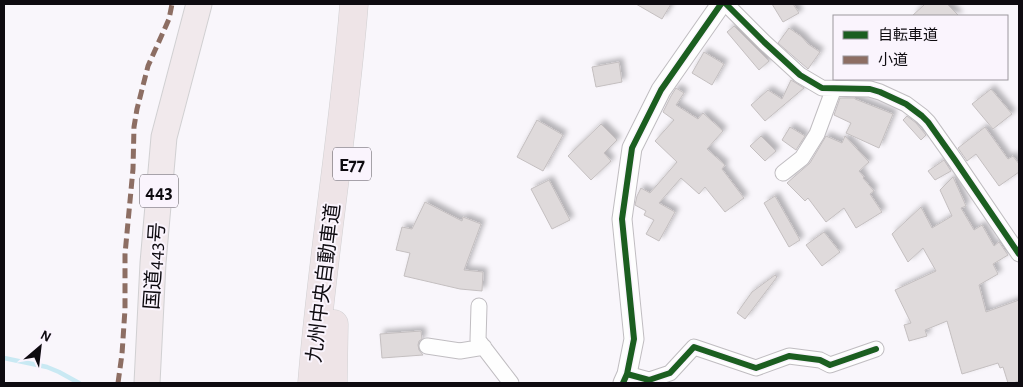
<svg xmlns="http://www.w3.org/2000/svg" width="1023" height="387" font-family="'Alegreya Sans','Noto Sans JP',sans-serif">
	<defs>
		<filter id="shadow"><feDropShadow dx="4" dy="-4" stdDeviation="2.5" flood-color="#0004"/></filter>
	</defs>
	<rect width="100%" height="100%" fill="#f9f6fb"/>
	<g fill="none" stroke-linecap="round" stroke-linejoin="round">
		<path stroke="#c9e9f3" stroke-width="4.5" d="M4,358l43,9 12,5 20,11"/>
	</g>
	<path fill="#dfdadb" stroke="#c4bfc0" filter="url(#shadow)" d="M636,4h35l-9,15z
		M772,4h21l6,9 -16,9z
		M925,4h22l12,12h-47z
		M734,26l35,35 -10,9 -32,-38z
		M789,28l13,9 6,7 12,8 -12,17 -30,-26z
		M704,52l20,12 -12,21 -20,-12z
		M619,62l3,20 -26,5 -4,-20z
		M791,80l13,8 -39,33 -14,-16 17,-15 14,9z
		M676,88l8,5 -8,12 22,14 5,-6 20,18 -16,18 18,16 -3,4 22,29 -19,14 -20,-25 -6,7 -18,-16 -22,25 16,9 -16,29 -13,-7 8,-14 -10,-5 2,-4 -11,-6 2,-9 4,-8 9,5 27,-31 -22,-21 19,-21 -11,-8 8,-16z
		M991,89l21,25 -19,15 -21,-25z
		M840,98h15v1l38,15 -14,34 -33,-15 5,-10 -17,-8z
		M907,116l9,7 10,12 -5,5 -18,-20z
		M537,120l26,15 -20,36 -26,-14z
		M601,124l16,16 -13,13 7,8 -20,19 -23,-24z
		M790,127l15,9 -9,14 -14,-10z
		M985,127l23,32 5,-3 6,8v8l-20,14 -23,-32 -9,7 -9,-13z
		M761,136l15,15 -11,10 -15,-15z
		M826,136l16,7 3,-7 24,26 -10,9 5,6 -1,1 11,13 -4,3 12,18 -26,16 -12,-20 -18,14 -18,-24 -3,3 -18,-18 23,-20z
		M944,160l7,11 -16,9 -7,-9z
		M953,177l13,29 -5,2 13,22 8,-5 12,21 5,-4 9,13 -15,9 5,10 -19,11 7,27 33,-12v81l-6,2h-5l-5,-16 -3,1 -2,-5 -36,11 -15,-53 -22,9 2,6 -18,5 -5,-16 7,-2 -16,-33 41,-19 -13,-23 -15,14 -16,-28 29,-27 11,21 20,-12 -12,-26z
		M549,180l21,40 -18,9 -21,-40z
		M775,196l25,44 -11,7 -25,-44z
		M425,202l37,19 1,-4 18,7 -17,46 19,2 -1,19 -22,-2 -56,-13 6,-23 -14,-3 6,-23 10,2z
		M824,232l16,20 -18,14 -16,-21z
		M775,275l2,2 -32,42 -8,-6 15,-21z
		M421,331l1,8 -3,2 -1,4 1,5 4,5 -41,3 -2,-24z"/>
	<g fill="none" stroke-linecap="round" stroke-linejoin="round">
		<g stroke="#c0bdc1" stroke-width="17">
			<path id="minor" d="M726,4l38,38 36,33 22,13 48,1 10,3 26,12 16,12 6,6 27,38 64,94
				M783,173l19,-15 15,-24 17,-46
				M479,306l-1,34 33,43
				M427,346l33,5 24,-4
				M627,374l22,6 21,-7 24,-26 62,21 33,-12 31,4 10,5 46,-16"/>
		</g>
		<g stroke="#c0bdc1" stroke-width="21">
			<path id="tertiary" d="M623,383l4,-9 7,-35 -12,-120 10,-71 29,-58 60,-86"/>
		</g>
		<g stroke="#d1d0d2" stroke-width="27">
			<path id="trunk" d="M147,383l6,-120 11,-126 35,-133"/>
		</g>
		<g stroke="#d1d0d2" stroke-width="29">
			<path id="motorway" d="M312,383c10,-127 32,-252 42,-379
				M333,383l1,-59"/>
		</g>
		<use href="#minor" stroke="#fefefe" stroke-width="15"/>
		<use href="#tertiary" stroke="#fefefe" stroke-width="19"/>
		<use href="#trunk" stroke="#f1e9ec" stroke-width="25"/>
		<use href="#motorway" stroke="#eee4e7" stroke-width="28"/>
		<path stroke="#8d6e63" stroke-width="5" stroke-dasharray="10 5" stroke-linecap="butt" d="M118,383l4,-29 3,-45v-55l8,-85 1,-42 3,-18 11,-43 21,-47 3,-15"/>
		<g stroke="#faf4fd" stroke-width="9">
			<path id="cycleway" d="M726,4l38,38 36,33 22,13 48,1 10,3 26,12 16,12 6,6 27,38 64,94
				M627,374l22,6 21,-7 24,-26 62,21 33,-12 31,4 10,5 46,-16
				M623,383l4,-9 7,-35 -12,-120 10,-71 29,-58 60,-86"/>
		</g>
		<use href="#cycleway" stroke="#1b5e20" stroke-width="6"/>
	</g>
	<g text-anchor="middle" stroke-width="4" stroke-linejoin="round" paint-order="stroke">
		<g fill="#faf4fd" stroke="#555157" stroke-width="1">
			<rect x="333" y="147.5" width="38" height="33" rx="4"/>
			<rect x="140" y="174.5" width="38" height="33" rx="4"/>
		</g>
		<g font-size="19" font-weight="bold" fill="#0e0b10">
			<text x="352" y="171">E77</text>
			<text x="159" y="198">443</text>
		</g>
		<g font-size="20" fill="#0e0b10" stroke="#faf4fd">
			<text transform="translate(154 266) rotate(-86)" y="7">国道443号</text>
			<text transform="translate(323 283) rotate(-83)" y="7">九州中央自動車道</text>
		</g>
	</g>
	<rect width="1023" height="387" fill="none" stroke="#0e0b10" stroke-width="10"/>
	<rect x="833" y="15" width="175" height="65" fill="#faf4fd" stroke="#9c979e"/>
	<rect x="843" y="31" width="25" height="8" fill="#1b5e20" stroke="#9c979e"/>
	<text x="878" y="40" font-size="15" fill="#0e0b10">自転車道</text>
	<rect x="843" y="56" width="25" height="8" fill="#8d6e63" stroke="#9c979e"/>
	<text x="878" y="65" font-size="15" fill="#0e0b10">小道</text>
	<g transform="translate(40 347) rotate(28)" stroke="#faf4fd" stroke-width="4" paint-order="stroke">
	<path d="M0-4L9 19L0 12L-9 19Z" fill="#0e0b10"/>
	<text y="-8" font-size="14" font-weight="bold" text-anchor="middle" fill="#0e0b10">N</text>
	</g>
</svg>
